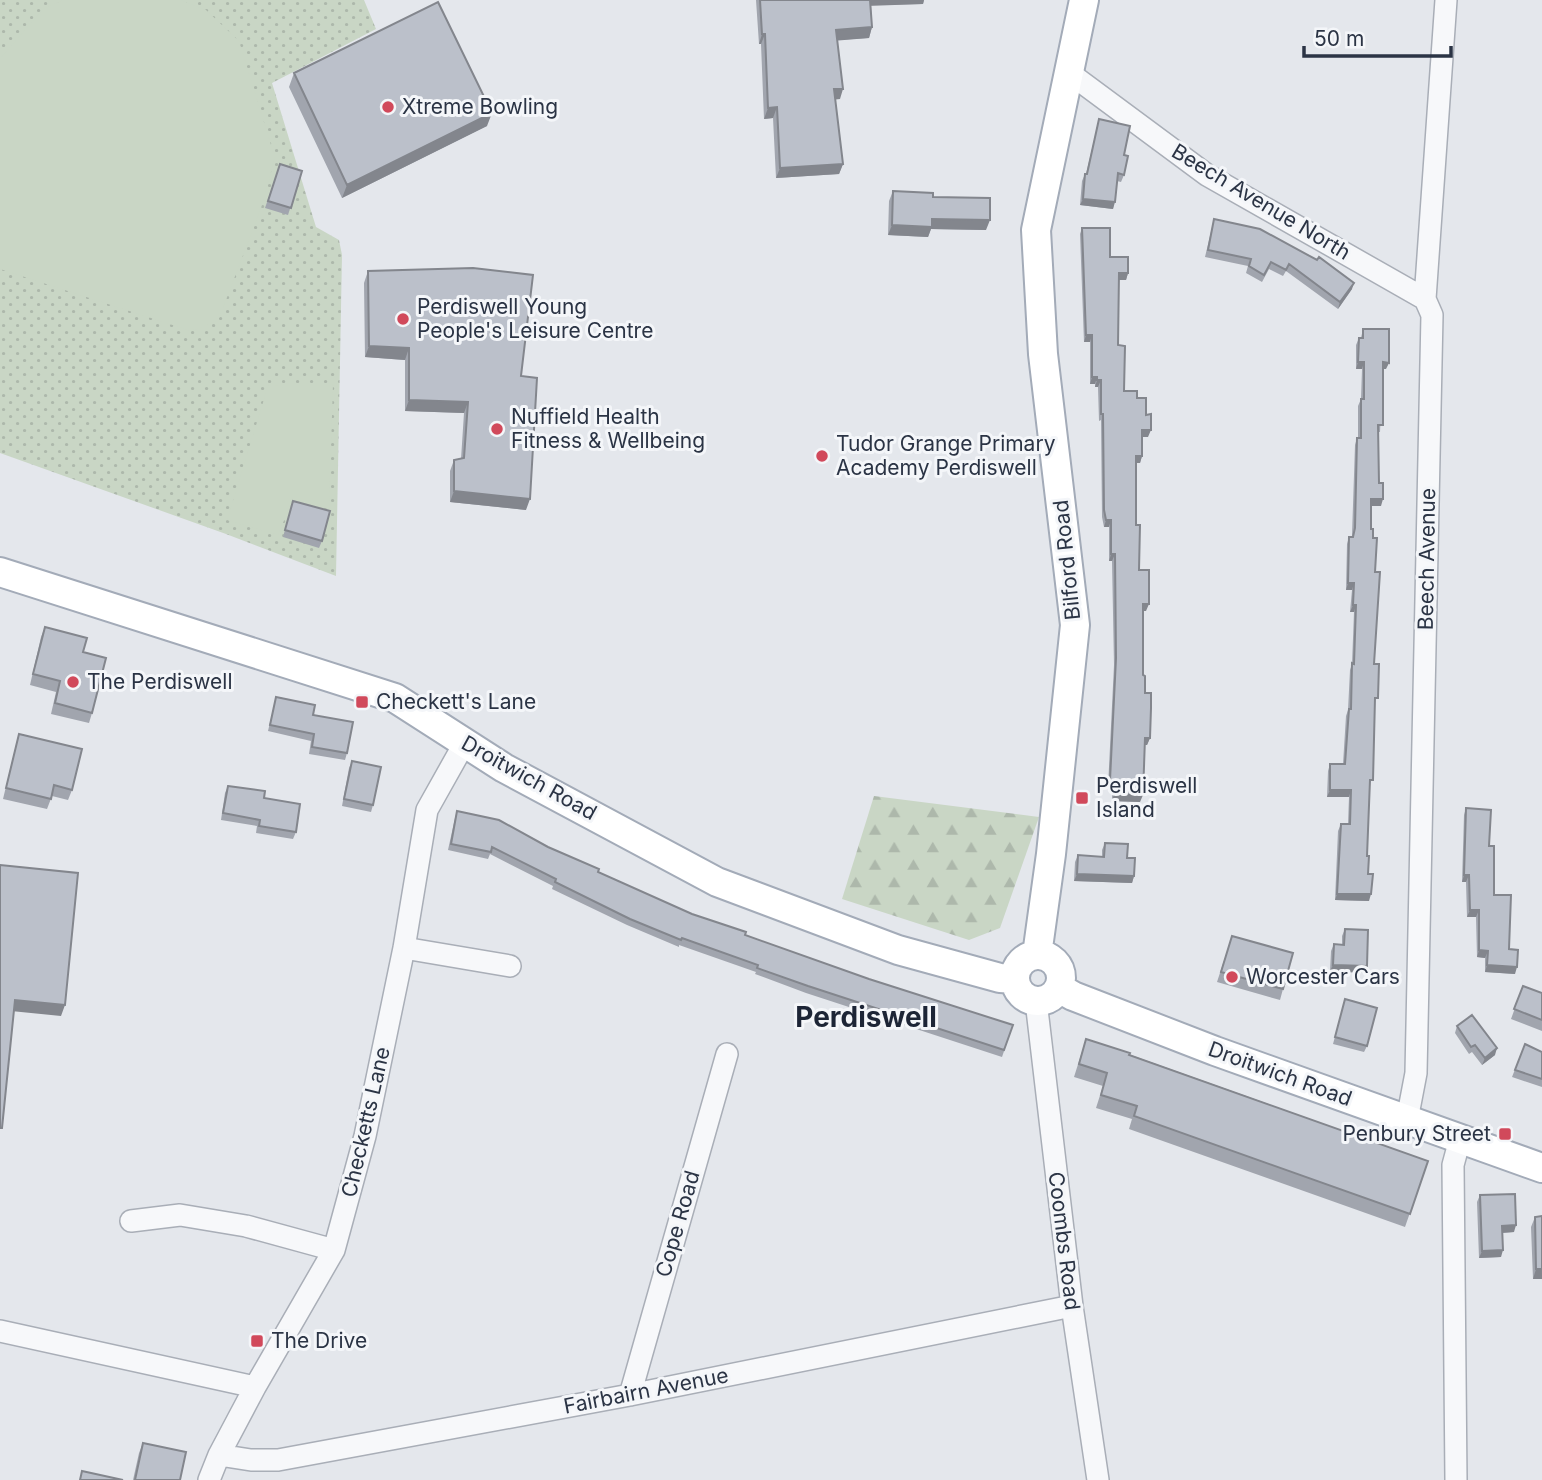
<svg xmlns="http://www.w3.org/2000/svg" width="1542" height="1480" font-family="Inter,sans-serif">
	<defs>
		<pattern id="forest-firs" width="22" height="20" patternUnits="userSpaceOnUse" patternTransform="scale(1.75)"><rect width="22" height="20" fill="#c9d6c5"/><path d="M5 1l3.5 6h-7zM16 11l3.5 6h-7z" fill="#adb8ab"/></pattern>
		<pattern id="park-dots" width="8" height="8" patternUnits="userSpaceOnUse" patternTransform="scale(1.75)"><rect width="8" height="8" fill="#c9d6c5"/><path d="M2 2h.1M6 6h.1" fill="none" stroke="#adb8ab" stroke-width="1.8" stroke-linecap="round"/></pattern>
	</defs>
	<rect width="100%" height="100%" fill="#e4e7ec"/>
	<path fill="url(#forest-firs)" d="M874,796l165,21 -39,111 -31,12 -127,-41z"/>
	<path fill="url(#park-dots)" d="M0,0h364l12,29 -104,54 44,144 23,13 3,15 -6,321 -110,-42 -226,-81z"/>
	<path fill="#c9d6c5" d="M63,0h118l25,10 33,31 36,117 -14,50 -43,113 -27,10 -191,-62v-210l43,-50z
		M269,383l14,5 2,-4h48l-4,125 -37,-8 -14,34 -51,-15z"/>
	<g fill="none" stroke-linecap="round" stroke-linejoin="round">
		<g stroke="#a9aeb7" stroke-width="24">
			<path id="minor" d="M1068,72l139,103 218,124
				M404,948l106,18
				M1036,1001l36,305 26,174
				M1407,1120l9,-47 16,-758 -7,-16 21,-299
				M131,1221l49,-6 66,11 88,24
				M0,1331l255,56
				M630,1395l97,-341
				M219,1455l32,5h27l352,-65 442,-89
				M209,1480l10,-25 36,-68 79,-137 31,-114 39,-188 23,-138 37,-66
				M1456,1480l-3,-315 7,-26"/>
		</g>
		<g stroke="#a3abb8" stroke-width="32">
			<path id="major" d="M0,572l395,126 109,70 213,114 181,68 102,28 15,1
				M1015 978a23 23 0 1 1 46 0a23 23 0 1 1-46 0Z
				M1037,955l14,-101 24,-229 -32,-271 -7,-124 48,-230
				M1059,988l14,8 142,55 327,117"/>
		</g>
		<use href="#minor" stroke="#f7f8fa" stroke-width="21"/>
		<use href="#major" stroke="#fff" stroke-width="28"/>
	</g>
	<path fill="#a1a5ae" d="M756,0h168l-1,4 -52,1 1,22 -3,11 -32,2 3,59h-5l8,65 -4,10 -63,4 -3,-60 -9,1 -3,-75h-2z
		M294,73l193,53 -145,72 -53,-111z
		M1099,119l25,36v20l-3,7 -4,-1 -4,28 -33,-4 2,-24 3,-7h1z
		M280,164l22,7 -14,44 -23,-7z
		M893,191l40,6 53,33 -55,-1 -3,8 -40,-2 1,-34z
		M1214,219l138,70 -14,20 -52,-38 -3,5 -14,-7 -7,13 -16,-9 2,-7 -43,-9z
		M1082,228l28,29 18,16 -2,7h-7l-1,65 6,46 13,7 9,17 2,22h-6v19l-2,7h-4v62l3,45 7,41h-3v64l7,63 -3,7h-2l-5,57 -28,-1v-14h-4l6,-122 -2,-104h-3v-34h-5l-2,-10 -1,-97 -2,1 -1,-34h-3v-3h-5v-42h-6l-4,-108z
		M368,271l153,105 5,134 -76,-8v-31l4,-11 7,-1 3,-46 -59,-2v-51l-40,-3 -1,-74z
		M1363,329l23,40h-3l-3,63h-2l1,51 2,23h-10v23l2,9 2,34 -1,92 1,41 -5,82h-1l-2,69 2,45 -34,-1 3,-69 3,-7h7l1,-27h-22l1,-26 2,-7h13l3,-48 2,-6 2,-40 2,-6 2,-52h-4l2,-22h-6l1,-46 2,-7h3v-2l3,-90 2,-7h1v-32l3,-7 1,-30h-6v-24l3,-7h2z
		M293,501l29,40 -3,7 -36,-11z
		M45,627l38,25 9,61 -3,10 -38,-9 5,-22 -26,-7 11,-48z
		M276,697l37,18 34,38 -2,7 -36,-6 2,-13 -43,-10z
		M19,734l53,56 -4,10 -16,-4 -5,13 -44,-10 13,-54z
		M352,761l21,44 -2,7 -29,-6 7,-38z
		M228,786l36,12 32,34 -3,7 -37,-6 1,-7 -36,-6 4,-27z
		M1466,808l23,38 5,49 15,54 6,25 -30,-2v-14l-8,-1 -1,-40h-9l-1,-35h-4l2,-67z
		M457,811l91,36 50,25 94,42 53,21 124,44 144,46 -11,32 -196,-64 -51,-19 1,-2 -77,-27v2l-52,-22 -75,-36 1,-3 -63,-32 -2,5 -40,-9 7,-32z
		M1105,843l22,15 7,18 -2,7 -58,-2 1,-19 3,-7 24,2v-7z
		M1345,929l19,44 -34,-2 1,-20 3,-7 8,1v-9z
		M1232,936l51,53 -3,11 -63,-18z
		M1523,986l19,7v38l-31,-12z
		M1345,999l22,47 -3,6 -31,-8z
		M1457,1026l38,29 -13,10 -10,-13 -3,2 -14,-21z
		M1086,1039l342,122 -23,66 -276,-98 3,-10 -36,-11 7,-22 -29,-9z
		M1525,1044l17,8v35l-30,-10z
		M1480,1195l34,37 -12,1 -1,24 -22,1 -2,-56z
		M1535,1217l7,62h-9l-2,-52z
		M143,1443l37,37h-47l6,-27z"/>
	<path fill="#83868d" d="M868,0h56l-1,4 -57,2z
		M872,27l-3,11 -37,3 4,-11z
		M762,34h3l-4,10h-2z
		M834,89h9l-3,10 -9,1z
		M777,107l-4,11 -9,1 4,-11z
		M492,113l-5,13 -145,72 5,-13z
		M843,164l-4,10 -63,4 4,-10z
		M1083,199l32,3 -2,7 -33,-4z
		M932,219l58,1 -4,10 -55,-1 -3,8 -40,-2 4,-10z
		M1119,273h9l-2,7h-10z
		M1354,283l-2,6 -14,20 2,-7z
		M1086,335h6l-2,7h-6z
		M369,346l40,2 -4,12 -40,-3z
		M1358,362h6l-2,7h-6z
		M1383,362l6,1 -3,6h-6z
		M1092,377h5l-2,7h-5z
		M1097,380h4l-3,7h-3z
		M409,400l59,2 -4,11 -59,-2z
		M1142,430h9l-3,7h-8z
		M1136,456h6l-2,7h-7z
		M454,491l76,8 -4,11 -76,-8z
		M1371,499h12l-2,7h-13z
		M1106,520h5l-2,7h-5z
		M1111,554h4l-3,7h-3z
		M1348,583h6l-2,7h-6z
		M1143,604h6l-3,7h-5z
		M1353,605h3l-2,7h-4z
		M1145,738h5l-3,7h-5z
		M1110,780h5l-3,7h-4z
		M1330,790h21l-2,7h-22z
		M1114,794l29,1 -3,7 -28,-1z
		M1077,874l57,2 -2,7 -58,-2z
		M1464,875h5l-3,7h-4z
		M1337,894h34l-2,7 -34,-1z
		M1470,910h9l-3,7h-9z
		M1479,950l9,1 -3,7 -8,-1z
		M1333,965l34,1 -3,7 -34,-2z
		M1487,965l30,2 -2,7 -30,-2z
		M15,1000l50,5 -4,11 -50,-5z
		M1497,1048l-2,7 -13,10 3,-7z
		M1516,1225l-2,7 -14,1 2,-7z
		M1503,1250l-2,7 -22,1 3,-7z
		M1536,1269h6v10h-9z"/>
	<path fill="#bbc0ca" stroke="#83868d" stroke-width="2" d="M760,0h110l2,27 -36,3 7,59h-9l9,75 -63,4 -3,-61 -9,1 -3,-74h-3z
		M438,2l54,111 -145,72 -53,-112z
		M1099,119l31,7 -6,29 4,1 -4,19 -6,-2 -3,29 -32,-3 2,-25h2z
		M280,164l22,7 -11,37 -23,-7z
		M893,191l40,2v4l57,1v22l-58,-1v8l-40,-2z
		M1214,219l46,10 57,31 2,-3 35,26 -14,19 -51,-38 -3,6 -15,-8 -7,13 -15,-9 2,-7 -43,-9z
		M1082,228h28v29h18v16h-9l-1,72 7,1 -1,45h13v7h9v17l5,-1v16h-9v26h-6v69h4l-1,45h10v34h-6v71l2,1v17h6v15l-1,30h-5l-2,57 -29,-1 1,-14h-5l6,-122 -1,-104h-4v-34h-5l-2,-10 -1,-96h-2v-34h-4v-3h-5v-42h-6z
		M473,268l60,7 -12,101 16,2 -7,121 -76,-8v-31l10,-2 4,-56 -59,-2v-52l-40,-2 -1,-75z
		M1363,329h26v34l-6,-1v63h-5l1,58h4v16h-12v30h2v9h4l-2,34h5l-6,92h5l-1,34h-3l-2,82h-3l-3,76h2l-1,18h5l-2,20h-34l4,-70h9l1,-34h-21v-26h15l4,-55h2l1,-46 2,1 2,-59h-3l1,-22h-6l1,-46h4l2,-9 2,-90h4v-39h3v-37h-6l1,-24h4z
		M293,501l37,10 -8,30 -37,-11z
		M45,627l42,11 -4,14 23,6 -14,55 -37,-10 5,-22 -27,-7z
		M276,697l39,8 -2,10 40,7 -6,31 -35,-6 2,-13 -44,-9z
		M19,734l63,15 -10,41 -18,-5 -3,14 -45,-11z
		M352,761l29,6 -8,38 -29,-6z
		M228,786l37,5 -1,7 36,6 -4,28 -37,-6 1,-6 -37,-7z
		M1466,808l25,2 -2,36h5v49h17l-2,54 9,1 -1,17 -30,-2 1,-14 -9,-1v-40h-9l-1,-35h-5z
		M457,811l42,9 49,27 51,22 -1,3 94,42 54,18 -1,3 124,44 144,46 -9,25 -196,-64 -51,-18 1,-3 -76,-27 -1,2 -51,-21 -75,-37 1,-3 -64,-32 -1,5 -40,-8z
		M1105,843l23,1 -1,14h8l-1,18 -57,-2 1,-19 26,2z
		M0,865l78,8 -13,132 -50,-5 -13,128h-2z
		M1345,929l23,1 -1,36 -34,-1 1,-21 10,1z
		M1232,936l61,17 -10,36 -62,-17z
		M1523,986l19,7v27l-28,-11z
		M1345,999l32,9 -10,38 -32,-9z
		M1472,1015l25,33 -12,10 -10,-13 -4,2 -14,-21z
		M1086,1039l44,14 -1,2 299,106 -18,53 -276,-98 3,-10 -36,-11 6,-22 -28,-9z
		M1525,1044l17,8v27l-27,-9z
		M1515,1194l1,31 -14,1 1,24 -21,1 -2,-56z
		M1542,1216v53h-6l-1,-52z
		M143,1443l43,9 -6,28h-45z
		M82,1471l41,9h-43z"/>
	<g fill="#d1495b" stroke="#f4f6f9" stroke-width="2.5">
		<circle cx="388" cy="107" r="7"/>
		<circle cx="403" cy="319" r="7"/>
		<circle cx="497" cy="429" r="7"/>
		<circle cx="822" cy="456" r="7"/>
		<circle cx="73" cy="682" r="7"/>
		<rect x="355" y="695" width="14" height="14" rx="3.5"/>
		<rect x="1075" y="791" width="14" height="14" rx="3.5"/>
		<circle cx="1232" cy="977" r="7"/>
		<rect x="1498" y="1127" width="14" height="14" rx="3.5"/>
		<rect x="250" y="1334" width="14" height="14" rx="3.5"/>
	</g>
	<g text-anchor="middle" stroke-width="6" stroke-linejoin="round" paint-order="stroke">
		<g font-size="21" fill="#2b3445" stroke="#f4f6f9" text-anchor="start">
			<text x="402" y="114">Xtreme Bowling</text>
			<text x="417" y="314">Perdiswell Young<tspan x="417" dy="24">People's Leisure Centre</tspan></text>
			<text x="511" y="424">Nuffield Health<tspan x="511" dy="24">Fitness &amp; Wellbeing</tspan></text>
			<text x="836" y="451">Tudor Grange Primary<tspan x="836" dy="24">Academy Perdiswell</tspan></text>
			<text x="87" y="689">The Perdiswell</text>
			<text x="376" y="709">Checkett's Lane</text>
			<text x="1096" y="793">Perdiswell<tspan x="1096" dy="24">Island</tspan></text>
			<text x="1246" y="984">Worcester Cars</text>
			<text x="1491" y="1141" text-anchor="end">Penbury Street</text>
			<text x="271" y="1348">The Drive</text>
		</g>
		<g font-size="21" fill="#2b3445" stroke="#f4f6f9">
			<text transform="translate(1261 202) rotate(31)" y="7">Beech Avenue North</text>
			<text transform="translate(1427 559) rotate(-89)" y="7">Beech Avenue</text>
			<text transform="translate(1067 560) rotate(-96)" y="7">Bilford Road</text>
			<text transform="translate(529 778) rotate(29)" y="7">Droitwich Road</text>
			<text transform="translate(1280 1074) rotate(20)" y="7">Droitwich Road</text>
			<text transform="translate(366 1122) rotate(-77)" y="7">Checketts Lane</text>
			<text transform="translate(678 1224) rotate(-74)" y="7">Cope Road</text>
			<text transform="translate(1064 1241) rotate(83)" y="7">Coombs Road</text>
			<text transform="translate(646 1391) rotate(-11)" y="7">Fairbairn Avenue</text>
		</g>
		<g font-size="28" font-weight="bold" fill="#1d2536" stroke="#f4f6f9">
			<text x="866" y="1027">Perdiswell</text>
		</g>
	</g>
	<path d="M1304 46v10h147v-10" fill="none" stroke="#2b3445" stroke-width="3.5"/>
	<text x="1314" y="46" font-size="21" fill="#2b3445" stroke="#f4f6f9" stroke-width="5" paint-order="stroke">50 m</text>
</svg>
